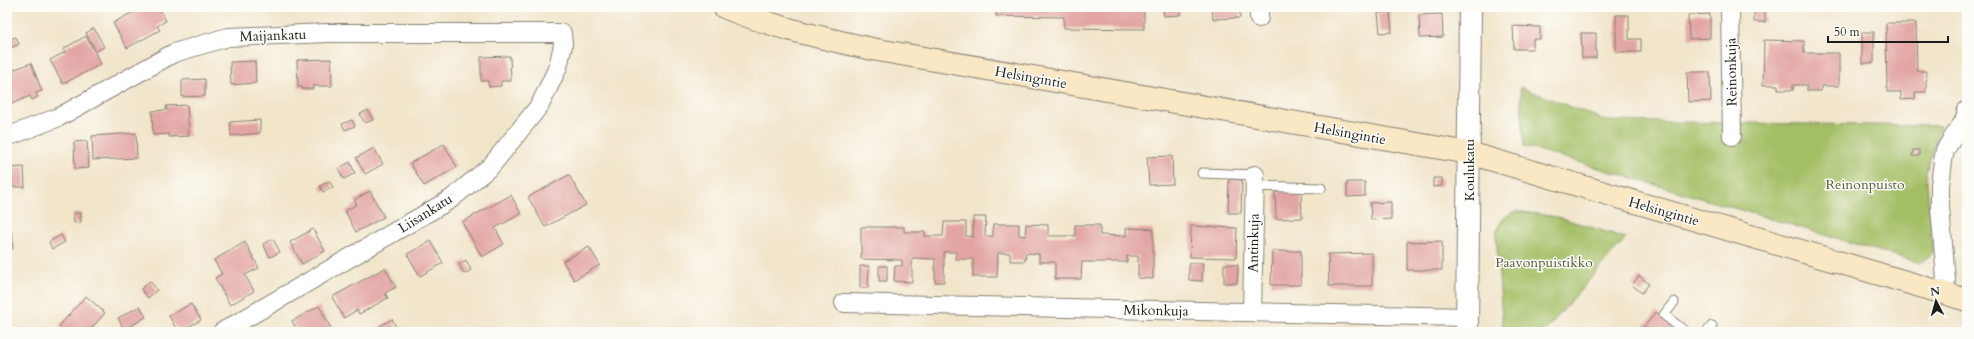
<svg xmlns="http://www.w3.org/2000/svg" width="1974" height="339" font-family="Cardo,serif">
	<rect width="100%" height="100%" fill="#fdfcf7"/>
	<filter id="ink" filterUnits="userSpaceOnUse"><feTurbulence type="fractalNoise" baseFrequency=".025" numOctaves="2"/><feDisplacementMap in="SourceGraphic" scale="8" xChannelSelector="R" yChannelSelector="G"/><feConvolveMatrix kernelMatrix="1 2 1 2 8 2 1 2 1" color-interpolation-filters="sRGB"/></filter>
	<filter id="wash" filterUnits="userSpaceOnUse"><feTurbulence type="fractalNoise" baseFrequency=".012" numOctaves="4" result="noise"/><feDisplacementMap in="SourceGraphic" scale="16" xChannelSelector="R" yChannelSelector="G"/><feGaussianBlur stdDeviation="0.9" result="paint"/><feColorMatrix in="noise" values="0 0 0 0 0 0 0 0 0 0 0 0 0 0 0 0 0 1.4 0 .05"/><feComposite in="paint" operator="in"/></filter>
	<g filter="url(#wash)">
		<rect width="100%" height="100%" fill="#f1e5ca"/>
		<path fill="#a3be64" stroke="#606d40" d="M1520,87l87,34 334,5 -15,45 7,82 -13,10 -396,-117z
			M1517,211l41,6 68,21 -82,94h-41l-7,-97c3,-14 8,-19 21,-24z"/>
		<g id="blocks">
			<path fill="#e2a5a3" d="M142,7h17l7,14 -9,5 3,4 -33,18 -14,-25z
				M269,7h32v2l-32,2z
				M997,7h147v22l-80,-1v-11l-68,-1z
				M1163,7h17v8l-16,1z
				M1212,7h28v11l-27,1z
				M1754,9h11v13h-11z
				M1390,12l2,20 -12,1 -2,-20z
				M1442,14l1,23 -23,1 -1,-23z
				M1710,14v24l-21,1 -1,-24z
				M1616,15h13v24h12v13h-25z
				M1886,23h30l1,48h9v21h-11v7l-14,1v-8h-14z
				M1513,26l27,1v12h-7v10h-19z
				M94,28l10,19 -8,4 -10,-18z
				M1862,32h12v31h-12z
				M1581,33h15v25h-14z
				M86,36l15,28 -38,20 -13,-24 15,-8 -2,-3z
				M16,37l3,7 -8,4 -3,-8z
				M1764,40l40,1v12h35v33h-18v5h-14v-6h-14v5h-15v-5h-15z
				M510,56l1,25h-10v5l-12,1 -1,-6h-7v-24z
				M331,59l1,27h-20l1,3h-11v-2h-4l-1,-27z
				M255,61l1,22 -25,2 -1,-23z
				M31,63l11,28 -6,2 2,4 -6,3 -2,-4 -23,10v-29l7,-3 -1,-4z
				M1687,72h23l1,29 -23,1z
				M205,79v17l-23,1v-17z
				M187,105l2,31 -20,1v-3l-16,1 -1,-24 15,-1 -1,-4z
				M368,110l5,10 -8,3 -5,-9z
				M260,120v13l-29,3 -1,-14z
				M352,120l3,6 -10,4 -3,-6z
				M136,133l1,25 -44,2 -1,-24z
				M87,141l2,27 -14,1 -1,-27z
				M444,144l13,23 -33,19 -14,-23z
				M374,148l9,16 -18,10 -9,-16z
				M1913,150h6v6h-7z
				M1172,156l1,28 -24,1 -2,-28z
				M350,162l5,11 -11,6 -6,-10z
				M24,167l1,20h-18v-19z
				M569,175l17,30 -41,22 -17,-30z
				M1433,178h9v8l-9,1z
				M1229,179l13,1 -1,33h-13z
				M329,181l4,6 -10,5 -3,-6z
				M1347,182h18v14l-18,1z
				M370,191l14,26 -28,15 -11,-21 12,-7 -3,-4z
				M1301,191l1,27 -26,1 -1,-27z
				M511,195l10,19 -26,14 9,16 -22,13 -20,-35z
				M1391,202v17l-20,1 -1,-17z
				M73,213h8v9l-7,1z
				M973,217h13l-1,19h8v-12h26v11l6,1 1,-12 22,1v11h27v-11h25v10l26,1v-8l27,1v50l-15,-1v-22h-11v6h-45l-1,17h-26v-17h-16v-8l-13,-1 -1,8h-15v-8h-12l-1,24h-24v-18h-18l1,-7h-12v30h-9v-23l-23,-1v24l-18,-1 1,-15h7v-6l-41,-1v-32h43v5h21v4h18l1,-14h22v14l7,1z
				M1191,226l46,2 -1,30 -46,-1z
				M313,229l12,22 -23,13 -12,-22z
				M7,233h5l1,16h-6z
				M61,235l4,7 -13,7 -3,-7z
				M273,239l7,13 -10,5 -7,-13z
				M431,241l12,22 -23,13 -13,-22z
				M1442,241v29h-35v-28z
				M245,242l14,26 -14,7 9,16 -24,14 -15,-27 7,-4 -8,-14z
				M589,247l11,18 -26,15 -11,-19z
				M1272,251h29v34h-30z
				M1372,253v33h-43l-1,-32z
				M466,260l5,10 -7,4 -5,-10z
				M1189,263h14l-1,18 -13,-1z
				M1224,264l14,1 -1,18h-13z
				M860,266h9l-1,22h-8z
				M879,266h8v15h-8z
				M385,268l11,19 -11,6 3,5 -29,16 -2,-4 -13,8 -12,-21z
				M1639,276l10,8 -7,9 -10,-8z
				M150,281l7,9 -9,8 -7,-9z
				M86,296l19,17 -17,19h-22l-7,-6z
				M191,304l10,16 -23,12 -9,-16z
				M140,306l6,11 -22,13 -6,-12z
				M319,306l12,22 -7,4h-26l-6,-11z
				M1656,312l20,16 -3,4h-33z
				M392,319l4,8 -8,5h-13l-1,-2z"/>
		</g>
	</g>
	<g filter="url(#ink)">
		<use href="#blocks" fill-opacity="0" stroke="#868073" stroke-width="1"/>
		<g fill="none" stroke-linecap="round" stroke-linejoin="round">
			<g stroke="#868073" stroke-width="11">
				<path id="service" d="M1202,173l53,2
					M1255,186l66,2
					M1674,302l-10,13 22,17
					M1707,332l5,-6"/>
			</g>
			<g stroke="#868073" stroke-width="20">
				<path id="minor" d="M1259,7v11
					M1730,7l2,129
					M7,137l52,-20 115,-64 54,-16 100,-4h234l1,12 -5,22 -18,38 -49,61 -40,33 -229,133
					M1944,293l2,-13 -6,-73v-22l3,-24 2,-11 19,-29 3,-11
					M844,303l623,14
					M1252,312l3,-137"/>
			</g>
			<g stroke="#868073" stroke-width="24">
				<path id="tertiary" d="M1467,332l3,-325"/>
			</g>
			<g stroke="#868073" stroke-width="24">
				<path id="secondary" d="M724,7c48,20 98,31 148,42l597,104 498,147"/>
			</g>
			<use href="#service" stroke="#fff" stroke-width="9"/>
			<use href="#minor" stroke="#fff" stroke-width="18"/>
			<use href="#tertiary" stroke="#fff" stroke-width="22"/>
			<use href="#secondary" stroke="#fae7c3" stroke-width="22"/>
		</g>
	</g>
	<g text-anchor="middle" stroke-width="3" stroke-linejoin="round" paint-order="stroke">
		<g font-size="14" fill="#1c1c1c" stroke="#fdfcf7">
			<text transform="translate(273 35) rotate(-2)" y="5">Maijankatu</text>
			<text transform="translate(1731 72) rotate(-91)" y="5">Reinonkuja</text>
			<text transform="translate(1031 77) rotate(10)" y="5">Helsingintie</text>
			<text transform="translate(1350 133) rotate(10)" y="5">Helsingintie</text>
			<text transform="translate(1469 170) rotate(-90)" y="5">Koulukatu</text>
			<text transform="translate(1664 211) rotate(16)" y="5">Helsingintie</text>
			<text transform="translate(425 213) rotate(-32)" y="5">Liisankatu</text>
			<text transform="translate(1253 243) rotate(-89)" y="5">Antinkuja</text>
			<text transform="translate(1156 310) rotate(1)" y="5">Mikonkuja</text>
		</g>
		<g font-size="14" fill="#525d39" stroke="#fdfcf7">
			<text x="1865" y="189">Reinonpuisto</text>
			<text x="1544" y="267">Paavonpuistikko</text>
		</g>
	</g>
	<rect width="1974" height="339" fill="none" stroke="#fdfcf7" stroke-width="24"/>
	<g transform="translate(1936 301) rotate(354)" stroke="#fdfcf7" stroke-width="3" paint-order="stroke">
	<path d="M0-3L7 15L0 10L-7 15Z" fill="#1c1c1c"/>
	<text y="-6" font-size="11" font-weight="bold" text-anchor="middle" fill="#1c1c1c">N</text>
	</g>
	<path d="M1828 36v6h120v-6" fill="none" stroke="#1c1c1c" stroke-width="2"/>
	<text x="1834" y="36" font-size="12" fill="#1c1c1c" stroke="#fdfcf7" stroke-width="3" paint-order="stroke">50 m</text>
</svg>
